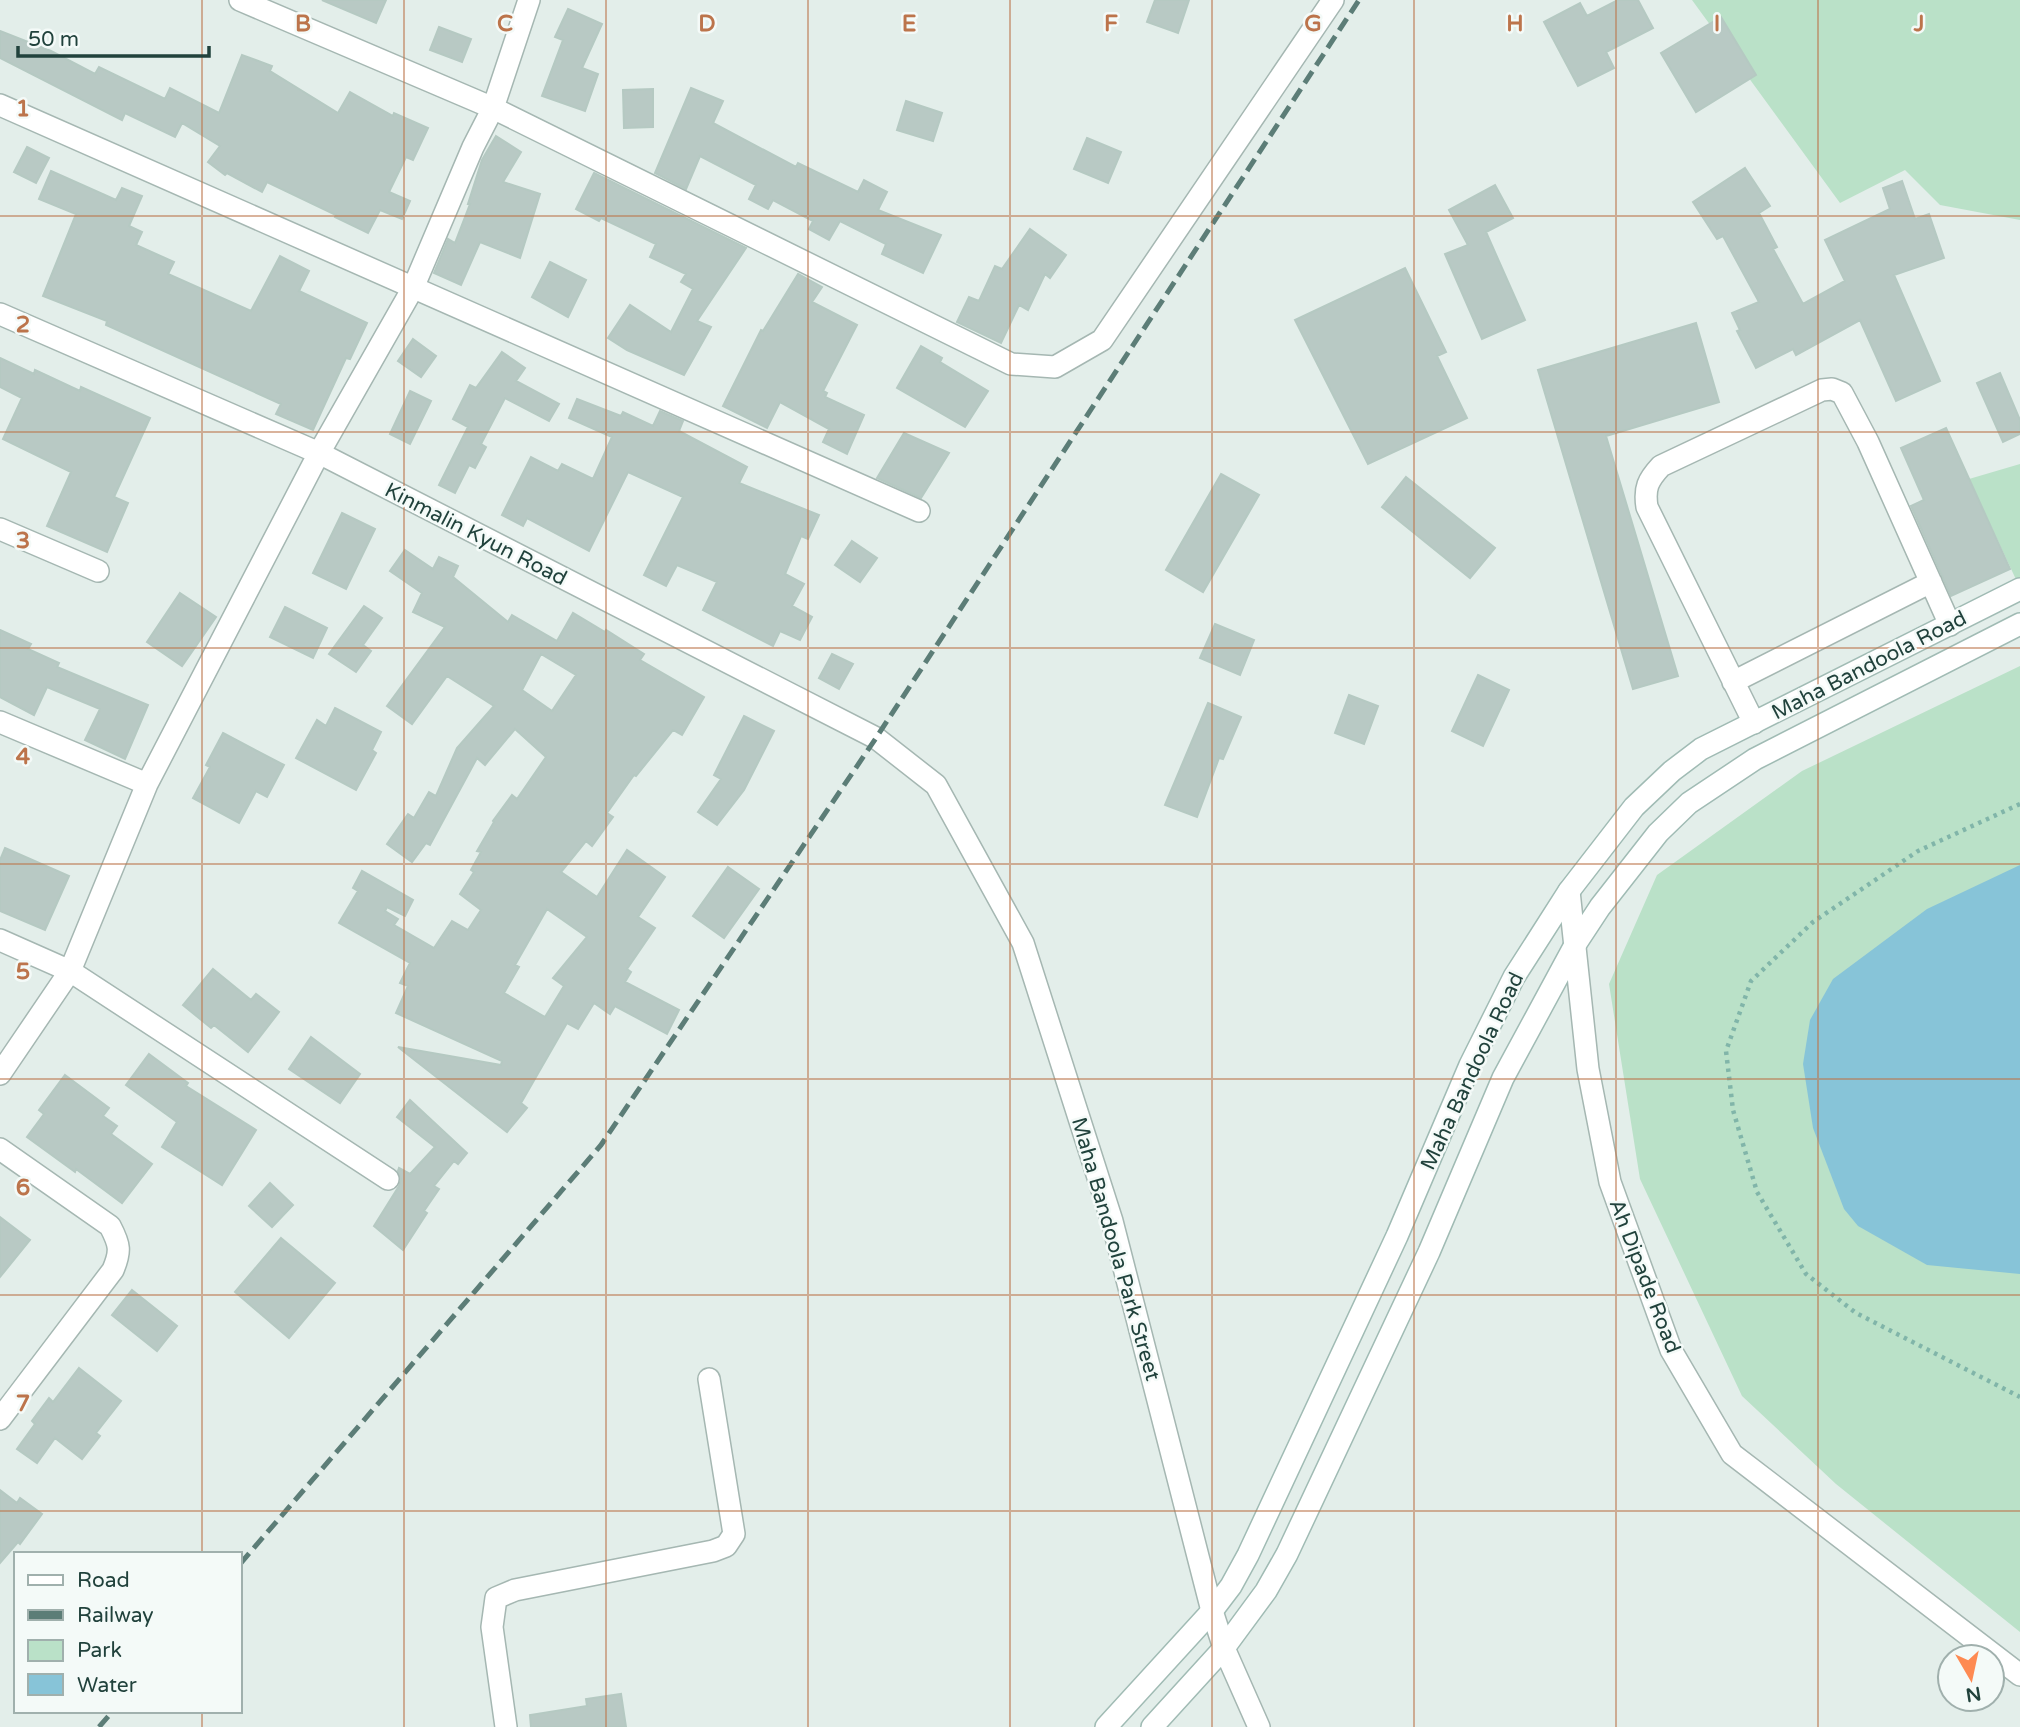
<svg xmlns="http://www.w3.org/2000/svg" width="2020" height="1727" font-family="'Varela Round',sans-serif">
	<rect width="100%" height="100%" fill="#e3eeea"/>
	<path fill="#bae1c8" d="M1692,0h328v220l-80,-15 -35,-35 -65,33z
		M2020,464v124l-51,-109z
		M2020,666v966l-184,-148 -94,-88 -102,-217 -31,-195 48,-109 145,-104z"/>
	<path fill="#87c4d8" d="M2020,865v409l-93,-9 -69,-39 -14,-17 -31,-81 -10,-64 7,-44 23,-41 94,-70z"/>
	<path fill="#b8c9c4" stroke="#b5c9c2" stroke-width="2" fill-rule="evenodd" d="M322,0h64l-10,23z
		M1155,0h34l-11,33 -31,-11z
		M1618,0h20l15,28 -47,24 8,16 -36,18 -34,-64 36,-19 7,13z
		M568,9l34,15 -20,44 16,6 -13,37 -43,-15 21,-56 -8,-3z
		M1721,17l35,58 -60,37 -35,-59z
		M439,27l32,12 -9,23 -32,-12z
		M0,31l51,20 44,23 4,-7 66,32 5,-11 49,25 23,-58 30,11 -2,5 68,42 12,-21 43,24 1,-3 34,15 -15,32 -7,-3 -17,35 21,9 -8,18 -22,-9 -12,23 -33,-16 1,-2 -69,-33 -5,10 -35,-19 -2,2 -17,-13 12,-16 -38,-23 -7,14 -50,-24 -3,7 -122,-62z
		M691,88l32,13 -10,22 83,44 2,-4 60,29 6,-12 23,12 -9,18 63,25 -18,38 -41,-19 4,-10 -46,-23 -11,19 -20,-11 4,-8 -40,-21 -5,9 -19,-10 7,-14 -56,-29 -14,33 -31,-16z
		M653,89v38l-29,1 -1,-38z
		M906,101l36,12 -9,28 -36,-11z
		M496,136l25,16 -18,30 37,12 -20,64 -40,-16 -19,43 -27,-12 14,-34 7,4 15,-39h-2l14,-44z
		M1087,138l34,14 -13,31 -34,-14z
		M27,147l22,11 -13,25 -22,-11z
		M1745,168l25,38 -11,7 18,34 -4,2 30,55 42,-23 -20,-41 65,-31 -7,-21 19,-7 13,38 14,-5 15,44 -50,17 46,106 -44,20 -36,-81 -64,35 -3,-6 -37,19 -19,-37 3,-1 -8,-17 27,-11 -36,-66 -6,3 -24,-37z
		M51,171l65,29 6,-12 20,8 -13,30 13,6 -6,13 38,17 -6,12 83,37 29,-55 29,15 -10,20 68,32 -17,36 -4,-1 -33,72 -37,-16 5,-10 -175,-79 1,-4 -64,-25 33,-82 -37,-15z
		M594,173l152,75 -49,73 14,6 -27,48 -57,-25 -19,-12 22,-33 41,27 22,-43 -12,-7 5,-8 -36,-17 6,-13 -55,-26 -2,3 -23,-12z
		M1495,185l18,33 -27,14 39,88 -43,19 -37,-85 23,-9 -19,-35z
		M1030,229l36,26 -16,23 -5,-4 -17,36 -9,-5 -18,38 -44,-21 12,-25 10,4 16,-35 7,3z
		M550,262l36,18 -18,37 -36,-20z
		M1405,268l41,84 -9,4 30,62 -99,46 -73,-144z
		M798,274l24,13 -10,15 45,23 -34,66 4,2 -2,4 39,18 -17,39 -24,-12 6,-13 -49,-27 -13,26 -44,-22 38,-76 2,1z
		M1696,323l23,79 -113,34 72,240 -45,13 -95,-319z
		M413,339l23,17 -15,21 -23,-16z
		M921,346l21,12 -2,4 48,29 -23,36 -68,-39z
		M502,352l23,16 -9,13 43,23 -10,17 -44,-23 -24,46 5,3 -11,21 -6,-3 -14,28 -16,-8 29,-58 -15,-8 17,-34 6,3z
		M0,358l34,16 1,-4 45,21 1,-4 69,31 -36,79 14,6 -21,49 -60,-26 24,-54 -68,-33 19,-41 -22,-11z
		M2000,373l20,47v14l-17,8 -26,-59z
		M410,391l21,10 -21,43 -20,-10z
		M577,399l44,17 2,-4 30,14 7,-15 23,10 -4,10 68,36 -8,16 80,32 -11,24 -7,-3 -16,38 19,10 -12,22 20,11 -12,23 -20,-9 -7,15 -70,-36 14,-28 -40,-17 -11,21 -22,-11 39,-78 -55,-25 -39,79 -62,-33 -4,8 -21,-11 29,-58 27,14 4,-7 31,15 19,-42 -43,-19z
		M1946,428l64,141 -59,27 -40,-90 13,-6 -23,-52z
		M904,433l45,20 -28,45 -44,-20z
		M1221,474l38,21 -56,97 -37,-22z
		M1406,477l89,71 -25,30 -88,-71z
		M342,513l33,16 -29,60 -33,-16z
		M852,541l25,17 -17,24 -25,-17z
		M405,550l28,19 6,-12 19,9 -5,11 55,45 4,-7 45,26 16,-28 32,19 1,-2 38,24 -4,6 64,37 -22,38 -9,-5 -37,46 -2,-1 -27,38 6,4 -21,29 -6,-5 -25,31 36,25 30,-47 38,27 -27,40 17,11 -28,41 4,3 -6,10 54,28 -12,24 -52,-28 -5,8 -16,-11 -16,26 -11,-6 -46,80 6,5 -20,24 -109,-85 103,18 1,-4 -106,-48 12,-27 -8,-3 10,-20 -71,-40 19,-32 -5,-3 9,-17 51,29 -8,16 -18,-9 -2,4 13,8 -4,6 40,23 18,-27 16,9 13,-20 -21,-16 14,-22 -3,-2 10,-18 -4,-1 17,-29 -1,-1 19,-26 5,4 29,-42 -31,-28 -30,36 -8,-7 -47,87 -4,-2 -14,19 -25,-18 21,-30 6,4 15,-26 7,4 21,-48 37,-42 -47,-30 -35,48 -25,-18 58,-79 -32,-15 9,-19 -32,-22zM541,654l35,21 -24,36 -30,-21zM547,909l40,28 -34,41 11,8 -19,31 -41,-24 15,-26 -4,-2z
		M180,593l36,24 -34,49 -35,-24z
		M364,606l18,12 -19,27 8,6 -15,21 -27,-18z
		M285,607l42,21 -14,30 -43,-21z
		M1215,624l39,16 -14,35 -40,-17z
		M0,630l31,14 -3,5 31,14 -2,4 91,38 -23,54 -40,-19 15,-31 -53,-22 -13,28 -34,-18z
		M832,654l21,10 -14,25 -20,-11z
		M1478,675l31,15 -26,56 -31,-15z
		M1349,695l29,11 -14,38 -29,-11z
		M1208,703l33,14 -18,42 -4,-1 -22,59 -32,-12z
		M335,708l46,24 -9,18 4,3 -20,37 -60,-32 21,-38 9,6z
		M744,716l30,15 -30,59 -27,35 -19,-13 23,-33 -7,-4z
		M223,733l61,32 -17,32 -11,-6 -17,32 -46,-25 17,-31 -4,-2z
		M5,848l64,28 -24,54 -45,-19v-51z
		M728,867l31,22 -35,49 -31,-22z
		M213,969l38,31 5,-6 23,18 -31,40 -34,-27 -3,3 -28,-23z
		M311,1037l49,37 -20,29 -51,-34z
		M149,1054l39,29 -2,3 70,44 -34,55 -60,-38 15,-25 -51,-37z
		M65,1075l44,33 -6,8 14,10 -6,8 41,30 -30,39 -46,-34 -1,3 -48,-35 17,-23 -5,-4z
		M410,1100l57,53 -9,11 -4,-3 -20,25 5,3 -15,22 3,2 -24,37 -29,-24 25,-40 2,-7 -3,-8 1,-3 11,6 25,-27 -38,-30z
		M270,1183l23,22 -21,22 -23,-21z
		M0,1217l30,23 -30,37z
		M281,1238l54,45 -46,55 -54,-46z
		M132,1290l45,36 -20,25 -45,-36z
		M79,1368l42,33 -25,32 4,3 -18,23 -27,-21 -18,25 -20,-14 18,-25 -3,-3 17,-23 4,4z
		M0,1490l17,13 3,-5 22,16 -22,30 -2,-2 -18,21z
		M621,1694l5,33h-95l-1,-12 57,-9 -1,-7z"/>
	<g fill="none" stroke-linecap="round" stroke-linejoin="round">
		<g stroke="#a5b7b2" stroke-width="24">
			<path id="minor" d="M240,0l253,108 518,256 44,3 47,-27 231,-340
				M0,105l919,406
				M0,314l319,139 557,285 60,47 87,158 89,278 100,390 12,37 35,79
				M0,529l98,42
				M1733,682l198,-100
				M0,722l147,62
				M1754,723l-107,-216c-3,-19 1,-27 14,-41l161,-76 10,-1 10,4 26,49 82,183
				M1569,891l19,178 22,113 61,168 61,104 288,221
				M0,940l70,31 318,208
				M0,1074l70,-103 77,-187 172,-331 94,-165 60,-141 20,-39 36,-108
				M0,1149l110,77c10,19 11,25 3,44l-113,149
				M506,1727l-14,-100 4,-29 19,-8 198,-39 13,-5 8,-12 -25,-155"/>
		</g>
		<g stroke="#a0bbb4" stroke-width="24">
			<path id="secondary" d="M1106,1727l106,-116 19,-25 17,-31 149,-319 73,-171 44,-88 55,-86 65,-84 38,-36 29,-22 319,-160
				M1152,1727l72,-79 42,-57 21,-37 142,-302 74,-174 72,-133 25,-38 58,-74 31,-30 66,-44 265,-135"/>
		</g>
		<path stroke="#81b5a9" stroke-width="4.5" stroke-dasharray="3.5 5" stroke-linecap="butt" d="M2020,804l-102,47 -105,71 -62,59 -25,70 7,59 24,82 49,82 50,39 164,84"/>
		<use href="#minor" stroke="#fff" stroke-width="21"/>
		<use href="#secondary" stroke="#fff" stroke-width="21"/>
		<path stroke="#5c7d77" stroke-width="5" stroke-dasharray="14 7" stroke-linecap="butt" d="M240,1564l361,-419 275,-407 483,-738
			M99,1727l14,-16"/>
	</g>
	<path fill="none" stroke="#bc744b" stroke-width="2" stroke-opacity="0.55" d="M202,0v1554M404,0v1727M606,0v1727M808,0v1727M1010,0v1727M1212,0v1727M1414,0v1727M1616,0v1727M1818,0v1727M0,216h2020M0,432h2020M0,648h2020M0,864h2020M0,1079h2020M0,1295h2020M0,1511h2020M202,1711v16"/>
	<g text-anchor="middle" stroke-width="5" stroke-linejoin="round" paint-order="stroke">
		<g font-size="21" fill="#21423c" stroke="#f4faf8">
			<text transform="translate(476 534) rotate(27)" y="7">Kinmalin Kyun Road</text>
			<text transform="translate(1869 665) rotate(-27)" y="7">Maha Bandoola Road</text>
			<text transform="translate(1472 1071) rotate(-65)" y="7">Maha Bandoola Road</text>
			<text transform="translate(1116 1249) rotate(74)" y="7">Maha Bandoola Park Street</text>
			<text transform="translate(1645 1276) rotate(69)" y="7">Ah Dipade Road</text>
		</g>
	</g>
	<g font-size="23" text-anchor="middle" font-weight="bold" fill="#bc744b" stroke="#f4faf8" stroke-width="5" stroke-linejoin="round" paint-order="stroke">
		<text x="303" y="31">B</text>
		<text x="505" y="31">C</text>
		<text x="707" y="31">D</text>
		<text x="909" y="31">E</text>
		<text x="1111" y="31">F</text>
		<text x="1313" y="31">G</text>
		<text x="1515" y="31">H</text>
		<text x="1717" y="31">I</text>
		<text x="1919" y="31">J</text>
		<text x="23" y="116">1</text>
		<text x="23" y="332">2</text>
		<text x="23" y="548">3</text>
		<text x="23" y="764">4</text>
		<text x="23" y="979">5</text>
		<text x="23" y="1195">6</text>
		<text x="23" y="1411">7</text>
	</g>
	<rect x="14" y="1552" width="228" height="161" fill="#f4faf8" stroke="#a0b0ad" stroke-width="2"/>
	<rect x="28" y="1575" width="35" height="10" fill="#ffffff" stroke="#a0b0ad" stroke-width="2"/>
	<text x="77" y="1587" font-size="21" fill="#21423c">Road</text>
	<rect x="28" y="1610" width="35" height="10" fill="#5c7d77" stroke="#a0b0ad" stroke-width="2"/>
	<text x="77" y="1622" font-size="21" fill="#21423c">Railway</text>
	<rect x="28" y="1640" width="35" height="21" fill="#bae1c8" stroke="#a0b0ad" stroke-width="2"/>
	<text x="77" y="1657" font-size="21" fill="#21423c">Park</text>
	<rect x="28" y="1674" width="35" height="21" fill="#87c4d8" stroke="#a0b0ad" stroke-width="2"/>
	<text x="77" y="1692" font-size="21" fill="#21423c">Water</text>
	<g transform="translate(1971 1678) rotate(171)"><circle r="33" fill="#f4faf8" stroke="#a0b0ad" stroke-width="2"/>
	<path d="M0-5L12 26L0 18L-12 26Z" fill="#fe8a52"/>
	<text y="-10" font-size="19" font-weight="bold" text-anchor="middle" fill="#21423c">N</text>
	</g>
	<path d="M18 46v10h191v-10" fill="none" stroke="#21423c" stroke-width="3.5"/>
	<text x="28" y="46" font-size="21" fill="#21423c" stroke="#f4faf8" stroke-width="5" paint-order="stroke">50 m</text>
</svg>
